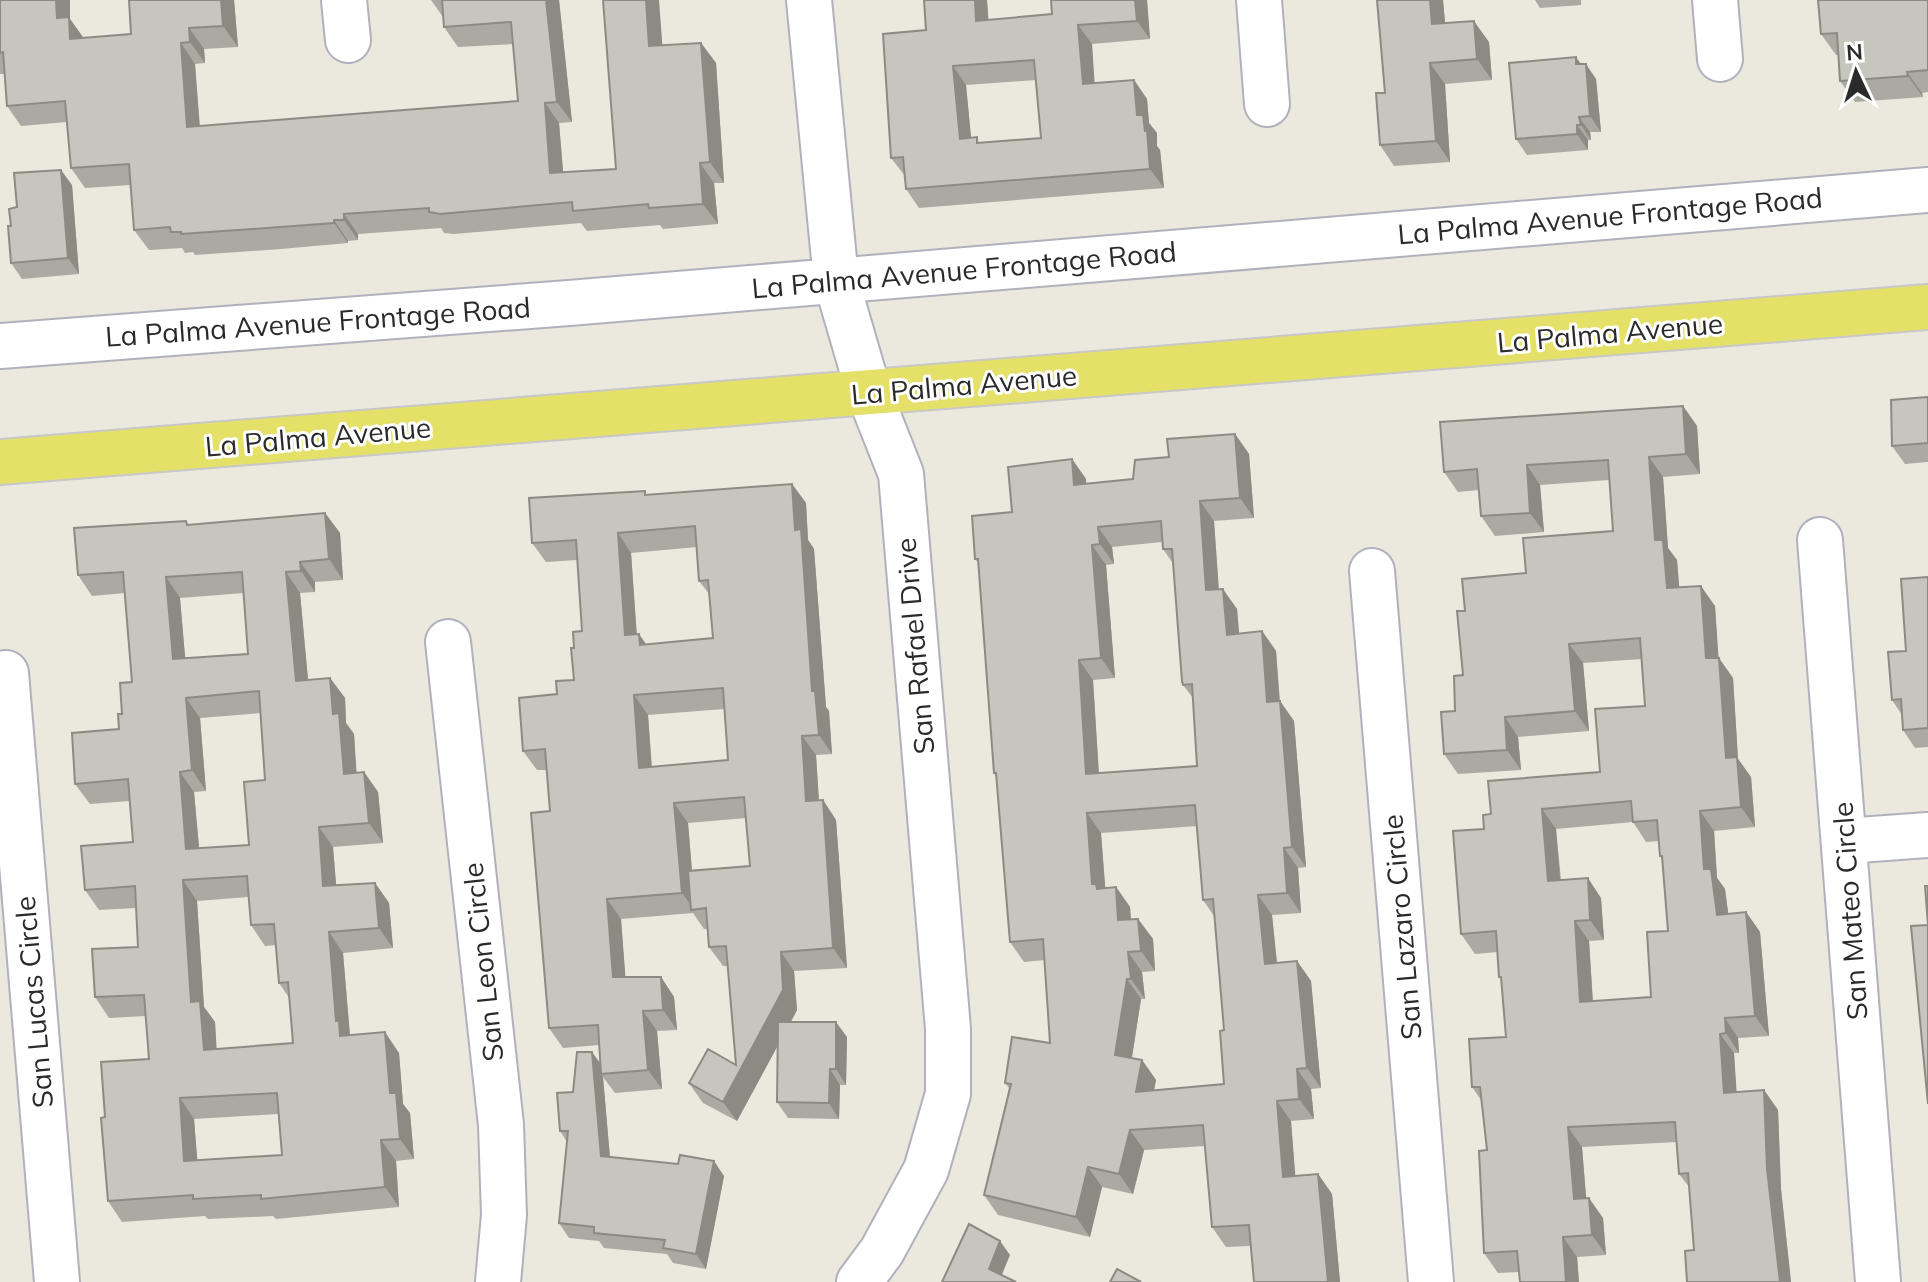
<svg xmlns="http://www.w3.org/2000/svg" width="1928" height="1282" font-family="Mulish,sans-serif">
	<rect width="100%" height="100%" fill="#ebe8de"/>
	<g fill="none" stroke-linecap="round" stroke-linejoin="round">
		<g stroke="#b1b1bd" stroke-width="48">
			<path id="minor" d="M344,0l4,40
				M809,0l27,280 33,113 32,81 47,555v65l-22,76 -44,81 -23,31
				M1259,0l8,104
				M1715,0l5,59
				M0,346l569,-43 1359,-113
				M1820,540l58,742
				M1372,571l59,711
				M448,642l53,483 3,90 -6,67
				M6,673l51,609
				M1845,841l83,-6"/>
		</g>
		<g stroke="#c8c8c8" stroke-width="48">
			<path id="major" d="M0,462l1928,-155"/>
		</g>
		<use href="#minor" stroke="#fff" stroke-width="44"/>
		<use href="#major" stroke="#e5e168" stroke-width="44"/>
	</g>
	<path fill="#abaaa2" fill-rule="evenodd" d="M0,0h70v19l13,19 48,-4 -2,-34h105l4,47 -34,2 1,14 -10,1 5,62 318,-25 -5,-57 -55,3 -14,-20 -1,-10 -12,-17h128l13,122 -13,1 4,49 53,-3 46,-124 39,-2 15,20 8,120h-10l4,41 -55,5 -3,-4 -73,6 -6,-8 -127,11 -10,-1 -3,-5 -83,6v6l-10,1v2l-67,6 -86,6 -2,-3 -8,1 -3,-5 -33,2 -15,-20 -3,-45 -46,3 -14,-20 -4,-46 -46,4 -14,-20 -2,-32h-5z
		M987,0l1,20 64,-6 -1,-14h96l3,39 -58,5 2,39 40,-3 13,19 2,24 8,10v13l3,4 4,38 -245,20 -13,-19 -1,-13 -14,-18 35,-128zM1036,80l5,58 -60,5 -10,-5 -5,-53z
		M1377,0h66l2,23 44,19 3,38 -47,4 5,78 -56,4 -14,-21 5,-52z
		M1535,0h46v5l-41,3z
		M1928,0v92l-6,1 1,4 -68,5 -15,-21 -2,-26h-2l-15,-21z
		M1581,64l15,15 5,53h-11l1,8h-3v10l-61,5 -11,-16z
		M72,185l7,89 -57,5 -11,-16v-37l6,-19z
		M1928,397v65l-23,2 -13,-18z
		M1683,406l14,20 3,48 -37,3 5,71 9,12 2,28 36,18 3,52 15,20 5,81 13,18 4,50 -41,4 3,47 8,11 3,25 18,-2 14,20 9,104 -31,2 1,15h-5l2,39 28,-2 14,20 3,79 10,93h-104l7,-32 -5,-63 -10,-13 -2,-32 -95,5 4,52 17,19 3,37 -29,2 2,25h-59l-1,-10 -21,1 -14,-20 3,-103 -6,-50 -9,-13 34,-50 -4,-57 -3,-3 -1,-25 -23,2 -14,-20 23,-105 7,-15 109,-42 45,-66 -3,-47 -59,4 6,68 -71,6 3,33 -63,4 -14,-20 19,-79 2,-64 61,-38 87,-42 -4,-51 -69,5 4,47 -49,4 -14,-20 -2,-26 -21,2 -14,-20zM1633,822l13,20 13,-1 1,15 3,4 5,71 -17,66 -58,4 -4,-60 15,-1 -3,-42 -40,-18 -5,-51z
		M1235,434l14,20 5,64 -40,3 5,68 18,20 2,25 23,-3 14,20 4,50 14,20 12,146 -8,1 3,45 -29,2 5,48 20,-2 14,20 10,107 -10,1 3,30 -23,2 4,55 23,-2 14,20 8,88h-86l-4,-36 -24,1 -14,-20 -7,-81 -61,4 -11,44 -31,-7 -12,50 -92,-22 -14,-20 25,-107 -4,-5 45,-40 -5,-83 -21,2 -14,-20 -14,-165 -2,-4 -15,-209 -4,-5 37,-47 60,-53 14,20v5l47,-5 36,-22zM1162,542l1,7 11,16 9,120 10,13 4,68 -98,7 -6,-93 22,-2 -9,-113 8,-1 -2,-17zM1197,826l6,74 11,16 10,114v54l-70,6 2,-10 -14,-20 -10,-2 9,-59h4l-3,-27 13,-1 -2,-32 -15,-20 -7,1 -1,-13 -14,-20 -11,1 -4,-55z
		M792,484l14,19 2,37 6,9 12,158 3,4 3,43 -16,1 3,45h4l13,20 11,148 -53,3 3,39 -6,12 56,15 -1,48h-6l-1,34 -51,-1 -11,-16 1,-57 -41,76 -34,-18 -14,-20 47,-18 -8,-99h-5l-14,-19 -1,-18h-4l-11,-16 -72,6 4,58h36l13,20 3,33 -20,1 5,58 -47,4 -12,-16 7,80 114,19 -18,93 -33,-6 -6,-9 -63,-6 -5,-7 -30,-3 -10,-15 8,-81 -7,-11 13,-39 27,-29 -1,-18 -36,3 -14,-20 1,-217 -3,-41h-10l-14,-19 34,-57 17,-14v-32l8,-17 -5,-71 -31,2 -14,-19 115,-48zM697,547l2,34 11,14 3,43 -67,7 -9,-10 -6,-82zM724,709l4,51 -76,7 -4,-52zM746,818l4,48 -58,4 -4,-47z
		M325,513l15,20 3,47 -28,2v10l-15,1 8,87 22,-2 15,20 1,25 8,11 2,39 8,-1 14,20 5,51 -50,4 3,38 39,-2 14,20 4,45 -50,5 7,82 49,18 4,51 7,9 4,46 -18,2 3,46 -123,12 -3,-3 -65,3 -3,-3 -83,6 -14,-21 -3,-84 44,-58 -3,-43 -37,2 -14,-21 43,-50 -2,-39 -37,2 -14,-20 48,-48 -3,-41 -40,3 -15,-20 44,-55 3,-15 10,-32 -7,-89 -33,3 -14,-21 111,-50zM244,593l4,61 -63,4 -5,-60zM261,713l4,67 -16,65 -50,3 -5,-56 12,-1 -6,-73zM248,897l3,28 14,21 11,-1 3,38 11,16 3,44 -77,6 -1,-27 -11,-15 -7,-106zM278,1114l4,41 -85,5 -3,-41z
		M1928,577v170l-13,1 -12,-18 -1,-15 -10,-15z"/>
	<path fill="#8b8b84" d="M56,0h14v19l13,18 2,22 -28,-41z
		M221,0h13l4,47 -15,-21z
		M546,0h13l13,122 -15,-20z
		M646,0h13l5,67 -15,-21z
		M975,0h12l3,40 -14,-19z
		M1135,0h12l3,39 -13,-18z
		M1430,0h13l4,45 -15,-21z
		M1474,21l15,21 3,38 -15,-21z
		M1078,25l14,19 4,59 -13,-19z
		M189,28l15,21 1,14 -15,-21z
		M181,43l14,21 6,83 -14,-20z
		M701,43l15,20 8,120 -14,-21z
		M1576,57l10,14v-7l10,15 5,53 -11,-16 -14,-52z
		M1430,63l15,21 5,78 -14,-21z
		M953,66l13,19 7,73 -13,-19z
		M1907,72l15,21 1,4 -15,-21z
		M1134,80l13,19 2,24 8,10v13l3,4 4,38 -14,-19 -13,-54z
		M545,103l14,20 6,71 -15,-21z
		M1579,117l11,15 1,8 -10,-15z
		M1577,125l11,15v10l-11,-16z
		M700,163l14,20 4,41 -15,-20z
		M61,170l11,15 7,89 -11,-16z
		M344,214l14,20v6l-14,-20z
		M334,220l14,21v2l-14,-20z
		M1683,406l14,20 3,48 -14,-20z
		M1235,434l14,20 5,64 -14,-20z
		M1649,457l14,20 5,71 9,12 4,48 -14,-20 -12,-48z
		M1072,459l14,20 2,26 -14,-20z
		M1527,465l13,20 4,47 -14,-19z
		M792,484l14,19 2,37 6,9 12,158 3,4 3,43 -13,-19 -7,-44 -17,-161z
		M1200,501l14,20 6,89 -14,-20z
		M325,513l15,20 3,47 -14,-21z
		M1098,527l14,20 2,17 -14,-20z
		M618,533l13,20 7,102 -13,-20z
		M1092,545l14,20 9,113 -14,-20z
		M300,562l15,20v10l-14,-21z
		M286,572l14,21 10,108 -14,-20z
		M166,577l14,21 7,81 -14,-20z
		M1701,586l14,20 5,72 -14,-20z
		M1223,589l14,20 4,46 -14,-20z
		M1262,631l14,20 5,71 -14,-20z
		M639,634l14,20 -13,-9z
		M1569,644l14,19 6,68 -14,-20z
		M1719,658l14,20 5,81 13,18 4,50 -14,-20 -15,-49z
		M1079,660l14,20 7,114 -14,-20z
		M330,678l15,20 1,25 8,11 4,60 -14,-20 -11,-60z
		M634,695l14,20 5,73 -14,-20z
		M186,698l14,20 6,73 -14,-21z
		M1280,701l14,20 12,146 -14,-20z
		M1505,717l13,20 3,33 -14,-20z
		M802,736l14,19 4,66 -14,-20z
		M180,772l14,20 7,77 -15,-20z
		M364,772l14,20 5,51 -14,-20z
		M823,800l13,20 11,148 -14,-20z
		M674,803l14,20 7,86h-1l-12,-16z
		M1542,809l14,20 6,72 -14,-20z
		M1700,811l14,20 3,47 8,11 6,45 -14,-19 -13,-46z
		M1087,813l14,20 5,64 -14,-13z
		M319,827l14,20 5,60 -15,-21z
		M1284,848l14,20 3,45 -14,-20z
		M1588,878l13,20 3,42 -14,-20z
		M183,880l14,21 7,106 11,15 3,48 -14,-20 -13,-48z
		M375,883l14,20 4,45 -14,-20z
		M1116,887l14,20 2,33 -14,-20z
		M1258,895l14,20 7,69 -14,-20z
		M607,899l14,20 6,78 -14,-20z
		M1746,912l14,20 9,104 -14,-20z
		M1138,919l15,20 2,32 -14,-20z
		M1575,921l14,20 5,81 -14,-20z
		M329,932l14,21 7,84 -10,-1 -4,-15z
		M781,952l13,19 3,39 -60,111 -14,-19z
		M1128,952l14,20 3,27 -14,-20z
		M1297,961l14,20 10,107 -14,-20z
		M661,977l13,20 3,33 -14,-20z
		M1127,979l14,20 -12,76 -14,-20z
		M643,1011l14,20 5,58 -14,-19z
		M1725,1018l13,20 1,15 -13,-20z
		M836,1022l11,15 -1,48 -10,-16z
		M385,1032l14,21 4,51 7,9 4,46 -14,-20 -10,-46z
		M1720,1034l14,19 4,59 -14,-19z
		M592,1052l11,15 -2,7 2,3 8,94 -10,-15z
		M1142,1060l14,20 -6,32 -14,-20z
		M830,1069l10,16 -1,34 -10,-16z
		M1297,1069l14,20 3,30 -15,-20z
		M1764,1090l14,20 3,79 10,93h-11l-13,-113z
		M180,1098l14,21 5,62 -15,-20z
		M1277,1101l14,20 6,76 -14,-20z
		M1568,1127l14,20 6,72 -14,-20z
		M1130,1130l14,20 -11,44 -14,-20z
		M381,1140l15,21 3,46 -14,-20z
		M714,1161l10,15 -18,93 -10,-15z
		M1088,1167l14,20 -12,50 -14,-20z
		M1318,1174l14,20 8,88h-12z
		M1589,1198l14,20 3,37 -14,-20z
		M1563,1237l14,20 2,25h-13z
		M1000,1241l10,14 -11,27 -10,-13z"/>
	<path fill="#c7c6bc" stroke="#8b8b84" stroke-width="2" fill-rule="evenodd" d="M0,0h56l1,18 12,-1 1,22 61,-5 -2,-34h92l2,26 -34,2 1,14 -9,1 6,84 331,-26 -7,-79 -67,5 -2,-27h104l11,102 -12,1 5,70 66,-4 -13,-169h43l3,46 52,-3 9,119 -10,1 3,41 -54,4 -1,-4 -75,7 -1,-9 -132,12 -11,-2v-4l-85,6v6h-10v3l-67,5 -86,6v-2h-10l-1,-5 -36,3 -5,-66 -58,4 -6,-67 -58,5 -4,-54 -3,1z
		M924,0h51l1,21 76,-7 -1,-14h84l2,21 -59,4 5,59 51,-4 3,35h6l2,16h2l3,38 -244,20 -3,-32 -12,1 -8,-124 43,-4zM1034,60l7,78 -64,5v-6l-17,2 -7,-73z
		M1377,0h53l2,24 42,-3 3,38 -47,4 6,78 -56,4 -4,-52h9z
		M1818,0h110v70l-21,2 1,4 -68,5 -3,-48 -16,1z
		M1576,57v7h10l4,52 -11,1 2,8h-4v9l-61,5 -7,-76z
		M61,170l7,88 -57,5 -3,-37h3l-2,-17 8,-2 -3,-34z
		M1928,397v46l-36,3 -1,-46z
		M1683,406l3,48 -37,3 6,83h8l4,48 34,-2 5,72h13l7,100 11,-1 4,50 -41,4 4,58h7l6,46 29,-3 9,104 -30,2 1,15 -6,1 4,59 40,-3 3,79 13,113h-93l-2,-31 9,-1 -6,-77 -9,1 -4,-52 -107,5 6,72 15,-1 3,37 -29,2 3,45h-46l-3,-31 -33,2 -5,-102 8,-1 -7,-63h-8l-3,-48 37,-2 -5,-60h-2l-3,-46 -35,3 -8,-103 31,-2 -1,-14 8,-1 -3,-33 112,-9 -5,-63 50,-3 -5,-68 -71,6 6,67 -70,6 2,33 -63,4 -3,-42 14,-1 -1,-35 9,-1 -6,-64h8l-3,-32 64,-6 -3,-35 90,-7 -5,-71 -81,5 3,48 -49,3 -4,-47 -33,3 -4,-50zM1631,801l2,21 24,-2 3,36h2l6,75 -21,1 4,65 -71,5 -5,-81 15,-1 -2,-42 -40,3 -6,-72z
		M1235,434l5,64 -40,3 6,89 17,-1 4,46 35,-4 5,71 13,-1 12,146 -8,1 3,45 -29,2 7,69 32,-3 10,107 -10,1 2,30 -22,2 6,76 35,-3 10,108h-74l-5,-57 -37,2 -9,-102 -73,5 -11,44 -31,-7 -12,50 -92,-22 27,-111 -6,-1 7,-46 38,6 -7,-104 -33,3 -14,-169h-2l-16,-214h-3l-3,-43 40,-4 -4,-45 64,-8 2,26 59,-6 2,-19 34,-3 -2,-18zM1161,521l2,28h9l10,132 1,4 9,-1 5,82 -111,8 -7,-114 22,-2 -9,-113 8,-1 -2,-17zM1195,805l8,95 10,-1 11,131 -4,1 4,53 -88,8 6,-32 -27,-5 12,-76h4l-3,-27 13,-1 -3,-32 -20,1 -2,-33 -19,2 -1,-5h-4l-5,-71z
		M792,484l3,46 6,-1 11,162h3l4,44 -17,1 4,65 17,-1 10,148 -52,4 2,38 -60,112 -34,-19 19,-34 28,16 -10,-119 -17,1 -3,-39 -15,2 -3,-39 62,-5 -6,-69 -70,6 8,90 -75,6 6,78h48l2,33 -20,1 5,59 -47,4 -3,-49 -49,3 -18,-215 19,-2 -5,-62 -22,2 -4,-53 38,-4 -1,-13 18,-1 -3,-32h3l-1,-16 9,-1 -6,-91 -44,3 -3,-45 116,-7v4zM695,526l4,55 9,-1 5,58 -73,7 -1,-11 -14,1 -7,-102zM723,688l5,72 -89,8 -5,-73z
		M325,513l4,46 -29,3 1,9 -15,1 10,109 34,-3 3,36 6,-1 5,61 20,-2 5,51 -50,4 4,59 52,-3 4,45 -50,4 7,89h3l1,15 45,-4 5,61h6l4,46 -19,1 4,47 -124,12v-4l-68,4v-4l-85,6 -7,-83 4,-1 -4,-55 48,-3 -5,-64 -49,2 -3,-48 46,-2 -3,-61 -50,4 -4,-44 52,-4 -5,-63 -53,5 -3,-51 47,-4 -1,-15h4l-2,-31 12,-1 -9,-110 -45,3 -4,-47 112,-7 1,4zM242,572l6,82 -75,5 -7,-82zM259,691l6,89 -21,2 5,63 -63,4 -6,-77 12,-2 -6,-72zM247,876l4,49 23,-1 5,59 9,-1 5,61 -89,7 -4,-49 -9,1 -8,-122zM277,1093l5,62 -98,6 -4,-63z
		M1928,577v151l-25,2 -2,-31 -9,1 -4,-48 18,-1 -5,-72z
		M1925,886h3v218l-17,-178 17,-1z
		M778,1022h58v47h-6l-1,34 -52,-1z
		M577,1052h15l9,104 77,8 2,-9 34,6 -18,93 -33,-6 2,-8 -71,-7v-6l-35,-4 9,-92h-8l-3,-38 16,-1z
		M969,1224l31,17 -11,28 27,13h-74z
		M1117,1269l24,13h-31z"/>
	<g text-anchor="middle" stroke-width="6" stroke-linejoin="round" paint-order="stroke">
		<g font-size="28" fill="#2a2a2a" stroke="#fff">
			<text transform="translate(1610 216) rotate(-5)" y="10">La Palma Avenue Frontage Road</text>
			<text transform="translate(964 270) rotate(-5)" y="10">La Palma Avenue Frontage Road</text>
			<text transform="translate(318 322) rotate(-4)" y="10">La Palma Avenue Frontage Road</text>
			<text transform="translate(1610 333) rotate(-5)" y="10">La Palma Avenue</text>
			<text transform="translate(964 385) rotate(-5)" y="10">La Palma Avenue</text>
			<text transform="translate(318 437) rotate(-5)" y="10">La Palma Avenue</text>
			<text transform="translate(915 646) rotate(-95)" y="10">San Rafael Drive</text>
			<text transform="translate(1850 911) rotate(-94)" y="10">San Mateo Circle</text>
			<text transform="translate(1402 927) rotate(-95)" y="10">San Lazaro Circle</text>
			<text transform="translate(483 962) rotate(-96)" y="10">San Leon Circle</text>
			<text transform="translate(34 1002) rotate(-95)" y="10">San Lucas Circle</text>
		</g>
	</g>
	<g transform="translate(1856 72) rotate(356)" stroke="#ffffff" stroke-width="6" paint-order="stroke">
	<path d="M0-6L14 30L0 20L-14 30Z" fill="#2a2a2a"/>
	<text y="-12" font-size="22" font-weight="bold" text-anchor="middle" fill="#2a2a2a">N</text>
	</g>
</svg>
